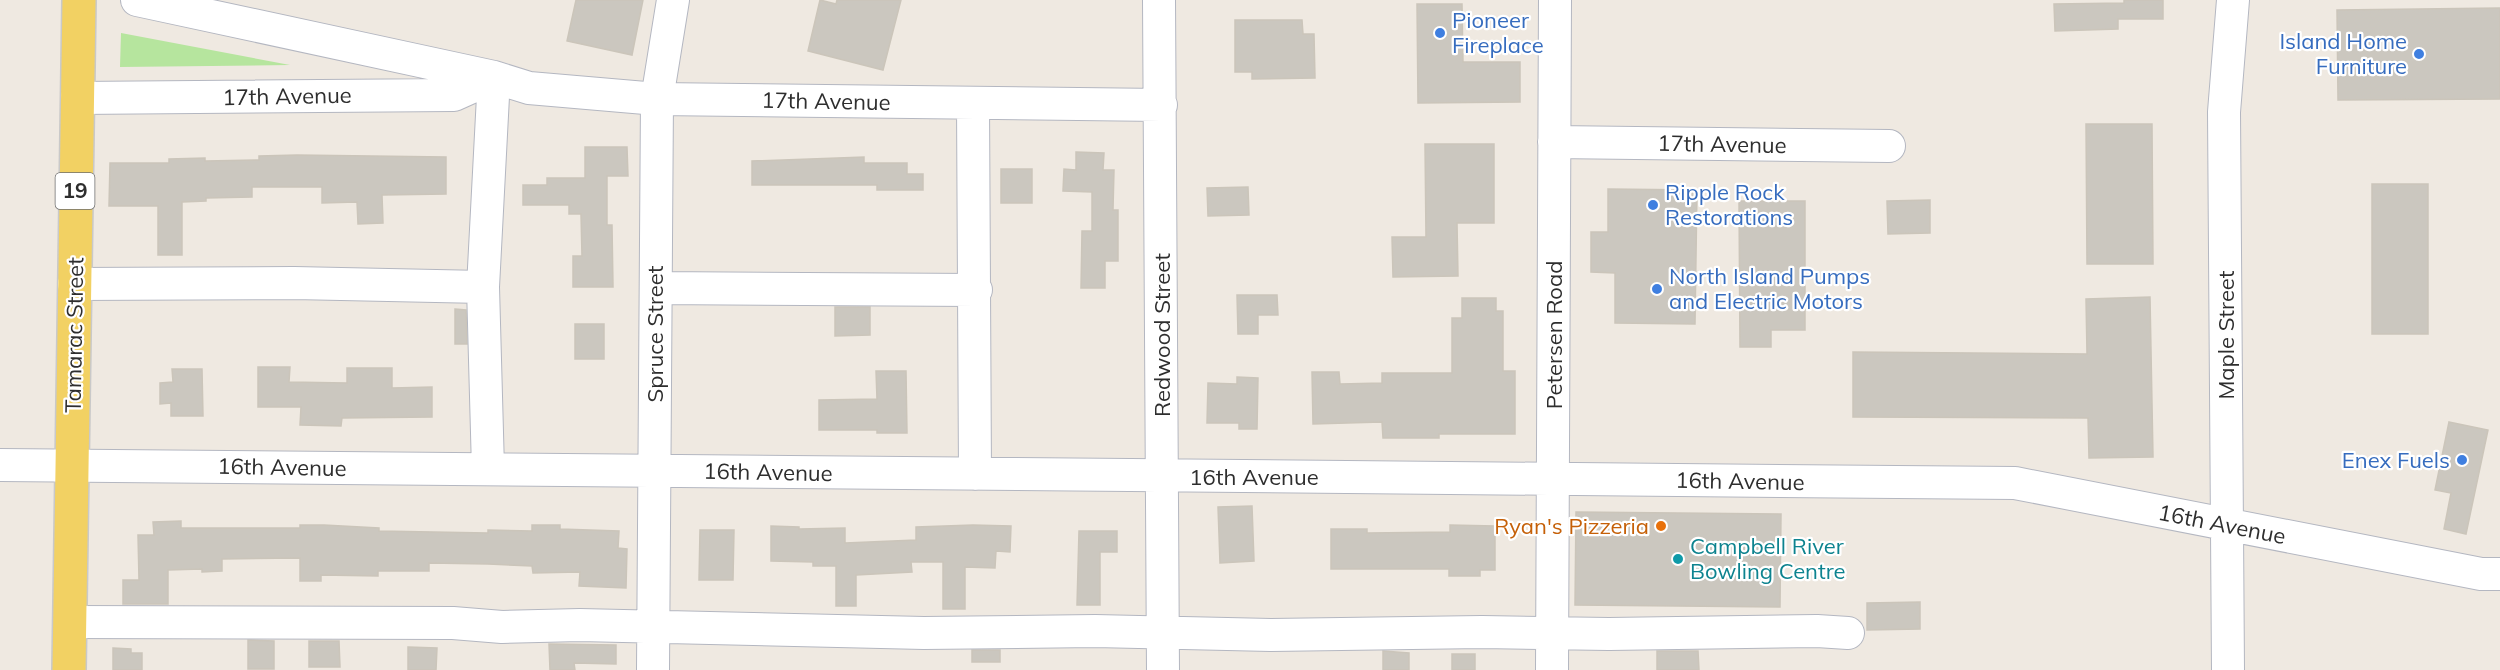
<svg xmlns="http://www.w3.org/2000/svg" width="2500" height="670" font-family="Mulish,sans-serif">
	<rect width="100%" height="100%" fill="#efe9e1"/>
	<path fill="#b6e59e" d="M121,33l169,32 -170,2z"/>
	<path fill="#cbc7bf" stroke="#cbc5ba" stroke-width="1.5" d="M576,0h67l-11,55 -65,-14z
		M820,0l16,4 1,-4h64l-18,70 -75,-19z
		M2124,0h39v19h-45v10l-63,2 -1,-27 70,-1z
		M1417,4h45l1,58h57v40l-102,1z
		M2500,8v91l-162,1 -1,-90z
		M1235,20h67l1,14h11l1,44 -63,1v-7h-17z
		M2086,124h66l1,140h-66z
		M1425,144h69v79h-37l1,53 -65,1 -1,-40h34z
		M585,147h42l1,29h-21v49h5l1,62h-40v-31h9l-1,-42h-12v-9h-46v-20h24v-7h38z
		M1076,152l28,1 -1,17h11l-1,40h5v51h-13v27h-24l1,-57h10v-39l-29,-1 1,-22 12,1z
		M297,155l149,2v37l-64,1 1,28 -25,1 -1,-22 -35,1v-16h-70v10l-46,1v3l-24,1v53h-24v-49h-49l1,-43h59v-4l36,-1v3l54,-1v-4z
		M864,157v6h43v11h16v16h-46v-5h-125v-24z
		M1001,169h31v34h-31z
		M2372,184h56v150h-56z
		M1248,187l1,28 -41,1 -1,-28z
		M1608,189l89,1 -2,134 -80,-1v-50l-24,-1v-40h17z
		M1930,200v33l-42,1 -1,-33z
		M1739,201h66v129h-34v17h-31z
		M1237,295h40l1,20h-20v19h-20z
		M2150,297l3,160 -64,1 -1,-40 -235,-1v-65l234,2 -1,-55z
		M1462,298h34v13h7v60h12v63h-76v4h-56l-1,-16 -69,2 -1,-52h27l1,12 42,-1v-10h70v-55h10z
		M835,307h35v28l-35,1z
		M455,309l11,1 1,34h-12z
		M575,324h29v35h-29z
		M258,367h32l-1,15 58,1v-15h45v20l40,-1v30l-90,1 -1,8 -41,-1 1,-18h-43z
		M172,369h30l1,47h-32v-13l-11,1v-21l13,-1z
		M876,371h30l1,62h-30v-3h-58v-30l58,-1z
		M1237,377l21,1 -1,51h-18v-6h-32l1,-40 29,1z
		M2449,422l39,8 -22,104 -22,-5 7,-36 -16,-3z
		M1252,506l2,55 -34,2 -2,-56z
		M1576,512l205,2 -1,93 -205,-2z
		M181,521v7h119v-3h24l55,3v3l109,2v-3l44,1v-6h28v4l59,2 -1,17 9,1 -1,39 -47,-2 1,-14 -47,1 -1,-7 -44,-2 -59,-1v8h-51v5l-57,-1v6h-21v-23l-78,1v12l-20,1v-3l-34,1v34h-45v-24h16l-1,-45h16l-1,-13z
		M973,525l38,1 -1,26 -14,-1 -1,17 -30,-1v42h-22v-47h-32l1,10 -56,3v31h-20v-40h-23v-4l-42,-1v-35l28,1v2l46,-1v15l71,-3v-13z
		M1450,525l45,1v44h-15v6h-31v-7h-118v-40h36v4l83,-1z
		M700,530h34l-1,50h-34z
		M1079,531h38v21h-17v53h-23z
		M1920,602v27l-53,1v-27z
		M248,640l26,1v28h-26z
		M309,641h30l1,26h-31z
		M549,644l67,1v19l-42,-1 1,7h-25z
		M408,647l29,1 -1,22h-28z
		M113,648l18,1v4h11v17h-29z
		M972,650h28v12h-28z
		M1383,651l26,2v17h-26z
		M1657,651h41l1,19h-42z
		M1452,654h23v16h-23z"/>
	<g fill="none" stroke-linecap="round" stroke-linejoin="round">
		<g stroke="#b4b7c1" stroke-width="34">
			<path id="minor" d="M137,0l357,77 35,11 128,11 504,6
				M1159,0l4,670
				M77,98l377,-3 40,-18
				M973,103l2,371
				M1554,142l335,4
				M74,284l220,-1 189,4
				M656,288l320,2
				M0,465l2015,18 466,91h19
				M488,469l-5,-182 11,-210
				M70,622l383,1 49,4 78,-2 344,8 171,-2 176,4 211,-3 127,2 208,-3 31,2
				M653,670l4,-571 16,-99
				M1552,670l3,-670
				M2228,670l-4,-558 9,-112"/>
		</g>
		<g stroke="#c9c9c9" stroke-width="36">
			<path id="major" d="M69,670l10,-670"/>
		</g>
		<use href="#minor" stroke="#fff" stroke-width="32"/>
		<use href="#major" stroke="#f2d163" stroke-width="33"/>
	</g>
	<g fill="#3f7fe0" stroke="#fff" stroke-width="2">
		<circle cx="1440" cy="33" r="6"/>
		<circle cx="2419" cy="54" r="6"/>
		<circle cx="1653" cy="205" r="6"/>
		<circle cx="1657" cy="289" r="6"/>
		<circle cx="2462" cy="460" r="6"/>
	</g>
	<circle fill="#e8710a" stroke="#fff" stroke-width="2" cx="1661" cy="526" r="6"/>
	<circle fill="#0f9aa8" stroke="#fff" stroke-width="2" cx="1678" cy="559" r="6"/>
	<g text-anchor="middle" stroke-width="4.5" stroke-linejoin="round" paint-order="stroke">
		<rect fill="#fff" stroke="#6d6d6d" stroke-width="1.5" x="55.5" y="173" width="39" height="36" rx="4.5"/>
		<g font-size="21" font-weight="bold" fill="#2e2e2e">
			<text x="75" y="198">19</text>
		</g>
		<g font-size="22" fill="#366cbe" stroke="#fff" text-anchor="start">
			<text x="1452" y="28">Pioneer<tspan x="1452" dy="25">Fireplace</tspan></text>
			<text x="2407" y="49" text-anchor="end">Island Home<tspan x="2407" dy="25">Furniture</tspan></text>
			<text x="1665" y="200">Ripple Rock<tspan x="1665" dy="25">Restorations</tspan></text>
			<text x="1669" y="284">North Island Pumps<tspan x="1669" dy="25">and Electric Motors</tspan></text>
			<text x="2450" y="468" text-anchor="end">Enex Fuels</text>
		</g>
		<g font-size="22" fill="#2e2e2e" stroke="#fff">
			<text transform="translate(287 96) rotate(-1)" y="8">17th Avenue</text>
			<text transform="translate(826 101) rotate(1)" y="8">17th Avenue</text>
			<text transform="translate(1722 144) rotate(1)" y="8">17th Avenue</text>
			<text transform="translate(655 334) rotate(-90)" y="8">Spruce Street</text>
			<text transform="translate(74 335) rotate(-89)" y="8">Tamarac Street</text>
			<text transform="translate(1162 335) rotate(-90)" y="8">Redwood Street</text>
			<text transform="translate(1554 335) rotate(-90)" y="8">Petersen Road</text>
			<text transform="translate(2226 335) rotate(-90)" y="8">Maple Street</text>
			<text transform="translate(282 467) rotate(1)" y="8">16th Avenue</text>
			<text transform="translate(768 472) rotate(1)" y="8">16th Avenue</text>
			<text x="1254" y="485">16th Avenue</text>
			<text transform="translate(1740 481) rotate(1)" y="8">16th Avenue</text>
			<text transform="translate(2222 524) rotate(11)" y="8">16th Avenue</text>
		</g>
		<g font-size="22" fill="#c56008" stroke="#fff" text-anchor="end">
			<text x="1649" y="534">Ryan's Pizzeria</text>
		</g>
		<g font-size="22" fill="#0d838f" stroke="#fff" text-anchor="start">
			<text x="1690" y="554">Campbell River<tspan x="1690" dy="25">Bowling Centre</tspan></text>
		</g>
	</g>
</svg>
